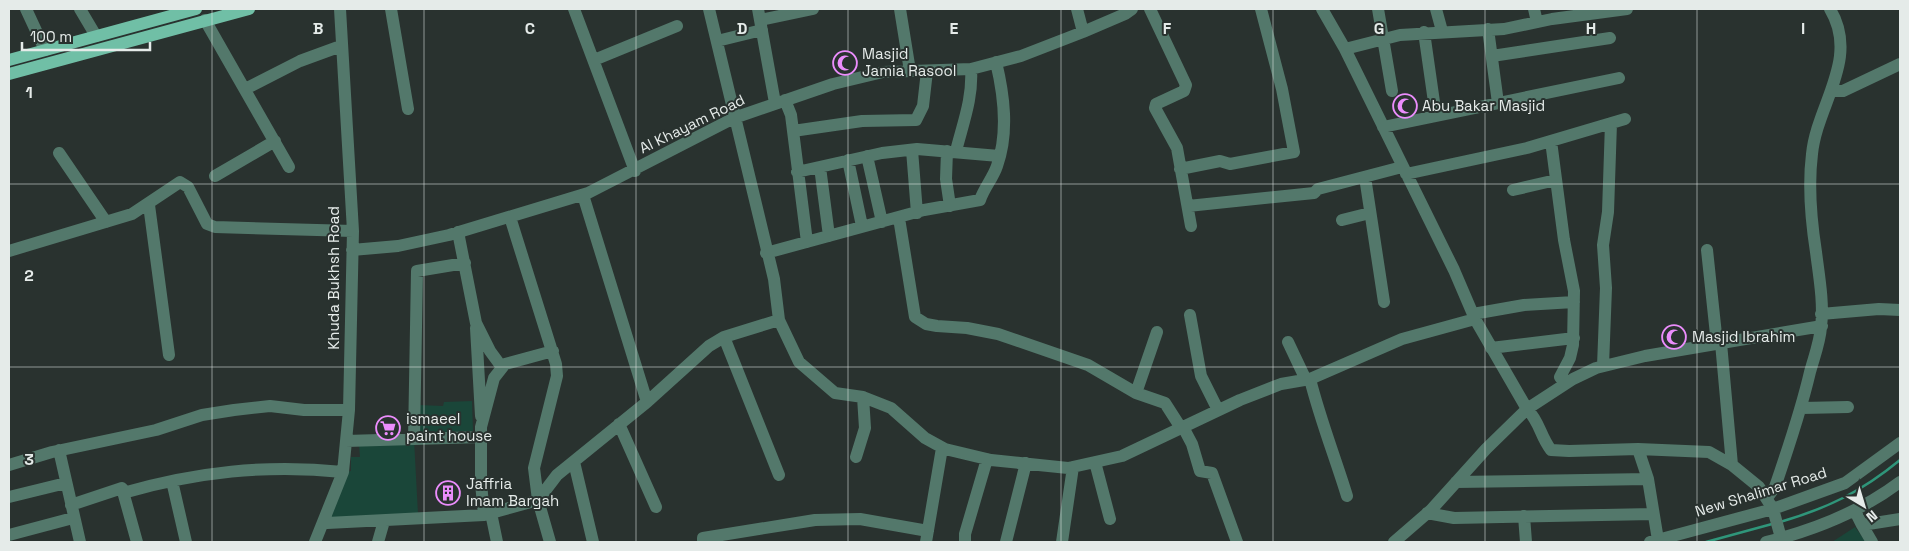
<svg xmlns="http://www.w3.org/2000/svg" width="1909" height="551" font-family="'Space Grotesk',sans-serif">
	<rect width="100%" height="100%" fill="#29322f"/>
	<path fill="#1a4639" d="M472,401l1,30 -55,2 1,-28 24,1 1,-4z
		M414,439l4,75 -93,5 18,-47 8,-1v-14h9l-1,-12z
		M1855,527l11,15h-34z"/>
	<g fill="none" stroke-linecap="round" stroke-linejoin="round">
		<path stroke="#2f967a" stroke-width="2.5" d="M1780,522c48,-14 81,-30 120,-62
			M1706,542l66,-18"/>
		<path stroke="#53786b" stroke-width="12" d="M26,9l19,41
			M80,9l16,27
			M391,9l17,100
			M574,9l61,162
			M709,9l65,270 5,41 20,42 36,31 28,4 28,11 34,30 20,11 46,11 77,8 54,-12 118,-56 41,-16 29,-5 92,-40 73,-20
			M758,9l17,94
			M900,9l10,62
			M1077,9l6,23
			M1150,9l36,76 -2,6 -28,13 -1,4 22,40 14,78
			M1322,9l23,40 109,221 21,49 52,90c13,13 13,27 24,41l18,1 69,-2 71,3 23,13 27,22 14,22 8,29
			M1378,9l14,82
			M1436,9l6,22
			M1534,9l3,13
			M205,20l84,147
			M760,20l53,-11
			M1488,29l10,74
			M1424,32l12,84
			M717,41l45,-11
			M1345,49l55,-14 104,-6 48,-10 75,-10
			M1492,56l118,-18
			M594,60l83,-34
			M245,89l55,-28 41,-15
			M1832,91h11l57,-27
			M785,100l6,15 16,127
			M1383,127l236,-49
			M793,131l69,-10 54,-1 7,-14 4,-35
			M1551,141l13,99 10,51 -1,54 -3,13 -10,19 5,7
			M912,150l5,63
			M947,151l-1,28 4,27
			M956,151c7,-28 17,-53 15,-82
			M59,153l47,69
			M867,156l15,66
			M848,160l14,66
			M820,167l9,69
			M1180,169l40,-8 10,3 64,-12 -12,-63 -21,-80
			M797,172l85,-19 35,-4 82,7
			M1406,174l121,-26 98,-29
			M215,176l60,-35
			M1365,177l19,125
			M1513,190l43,-10
			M583,195l64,207
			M149,205l20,150
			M1188,206l126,-13 4,-4 84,-22
			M510,217l46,147 1,12 -23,92 4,32 12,42
			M899,218l16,99 11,7 11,2 30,2 31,6 90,31 48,28 29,10 16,25
			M1342,220l28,-7
			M458,232l18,91 14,28 11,15
			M352,250l46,-4 51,-11 139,-42 146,-75 99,-34 50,-12 88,-3 50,-13 62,-24 42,-18 7,-5
			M1707,250l10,94
			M9,251l123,-37 48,-32 8,5 19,37 8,3 138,4
			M766,253l158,-43 56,-10c4,-12 13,-22 17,-34 12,-34 7,-71 -1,-104
			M1473,314l51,-9 50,-3
			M1821,314l58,-5 21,1
			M1190,315l11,61 17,34
			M476,328l5,88
			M724,337l55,138
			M1288,342l18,38
			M1721,343l11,122
			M1491,348l83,-10
			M1603,366l3,-78 -3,-43 5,-33 3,-89
			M1310,379c10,40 25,78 37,117
			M1136,393l21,-61
			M1802,408l46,-1
			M619,424l37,83
			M1183,427l9,17 8,27 12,2 25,69
			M414,439l3,-168 48,-8
			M346,441l135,-4
			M1638,449l10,30 10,61
			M59,450l21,92
			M856,457l9,-29 -2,-31
			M574,462l19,80
			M1095,462l15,57
			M9,465l43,-13 104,-22 46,-15 32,-5 36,-4 34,4h45
			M172,481l14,61
			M1456,482l192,-3
			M123,493c73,-21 143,-29 220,-21
			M9,497l57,-14
			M1767,498l8,-11c13,-38 26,-76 35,-115 4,-15 10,-30 11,-45 3,-24 -2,-51 -5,-75 -5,-32 -8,-66 -4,-98 5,-50 48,-95 18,-145
			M71,505l51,-17 15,54
			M1855,511l7,14 38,-6
			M491,513l6,29
			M1427,513l27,5 199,-4
			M484,515l-3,-32v-56l13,-49 11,-14 48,-13
			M1524,516l2,26
			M327,523l157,-8 54,-15 19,-25 90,-73 62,-56 15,-9 55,-17
			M1862,525l10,17
			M9,535l64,-17
			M315,542l28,-70 6,-62 4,-179 -13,-222
			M378,542l6,-21
			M703,542v-4l112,-18 45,-1 68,12
			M926,542l16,-94
			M965,542v-8l22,-75
			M1006,542l20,-79
			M1062,542l11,-75
			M1394,542l37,-32 55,-61 41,-40 46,-30 23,-11 49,-12 177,-30
			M1650,542l123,-33 72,-26 55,-40
			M1766,542c49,-12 94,-30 134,-60"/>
		<path stroke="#70bfa6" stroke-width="12" d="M9,60l187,-51
			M9,74l240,-65"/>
	</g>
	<path fill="none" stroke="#e5ebe9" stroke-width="1" stroke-opacity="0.55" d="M212,9v533M424,9v533M636,9v533M848,9v533M1061,9v533M1273,9v533M1485,9v533M1697,9v533M9,184h1891M9,367h1891"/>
	<defs>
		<g id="mosque-ring" transform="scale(1.25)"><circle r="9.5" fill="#29322f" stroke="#eb8dfc" stroke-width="1.5"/><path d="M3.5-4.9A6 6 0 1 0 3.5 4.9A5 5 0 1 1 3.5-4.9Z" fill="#eb8dfc"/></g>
		<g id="supermarket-ring" transform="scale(1.25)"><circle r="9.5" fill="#29322f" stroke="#eb8dfc" stroke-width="1.5"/><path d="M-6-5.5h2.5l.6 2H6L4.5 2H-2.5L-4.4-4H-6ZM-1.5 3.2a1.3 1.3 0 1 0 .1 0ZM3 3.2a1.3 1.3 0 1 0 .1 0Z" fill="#eb8dfc"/></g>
		<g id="building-ring" transform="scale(1.25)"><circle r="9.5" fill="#29322f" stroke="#eb8dfc" stroke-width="1.5"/><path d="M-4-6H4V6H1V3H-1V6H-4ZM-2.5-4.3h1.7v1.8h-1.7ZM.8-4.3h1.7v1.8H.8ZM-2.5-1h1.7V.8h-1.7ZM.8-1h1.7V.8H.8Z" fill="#eb8dfc"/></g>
	</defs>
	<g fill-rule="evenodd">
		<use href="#mosque-ring" x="845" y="63"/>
		<use href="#mosque-ring" x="1405" y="106"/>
		<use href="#mosque-ring" x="1674" y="337"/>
		<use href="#supermarket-ring" x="388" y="428"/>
		<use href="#building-ring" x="448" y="493"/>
	</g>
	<g text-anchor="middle" stroke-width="4" stroke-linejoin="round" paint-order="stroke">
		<g font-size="15" fill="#e5ebe9" stroke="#29322f" text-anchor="start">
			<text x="862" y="59">Masjid<tspan x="862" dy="17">Jamia Rasool</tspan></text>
			<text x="1422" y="111">Abu Bakar Masjid</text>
			<text x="1692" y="342">Masjid Ibrahim</text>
			<text x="406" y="424">ismaeel<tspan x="406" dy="17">paint house</tspan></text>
			<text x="466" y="489">Jaffria<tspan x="466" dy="17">Imam Bargah</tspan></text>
		</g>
		<g font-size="15" fill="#e5ebe9" stroke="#29322f">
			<text transform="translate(692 124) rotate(-26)" y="5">Al Khayam Road</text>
			<text transform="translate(334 278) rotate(-90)" y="5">Khuda Bukhsh Road</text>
			<text transform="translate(1761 492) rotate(-17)" y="5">New Shalimar Road</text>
		</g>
	</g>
	<g font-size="16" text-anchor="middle" font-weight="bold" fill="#e5ebe9" stroke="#29322f" stroke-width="4" stroke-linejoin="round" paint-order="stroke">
		<text x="318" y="34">B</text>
		<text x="530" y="34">C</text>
		<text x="742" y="34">D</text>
		<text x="954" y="34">E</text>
		<text x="1167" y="34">F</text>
		<text x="1379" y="34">G</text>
		<text x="1591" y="34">H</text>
		<text x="1803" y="34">I</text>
		<text x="29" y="98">1</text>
		<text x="29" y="281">2</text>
		<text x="29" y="465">3</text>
	</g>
	<rect width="1909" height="551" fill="none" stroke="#e5ebe9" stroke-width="20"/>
	<g transform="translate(1864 506) rotate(142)" stroke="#29322f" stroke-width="4" paint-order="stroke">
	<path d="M0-4L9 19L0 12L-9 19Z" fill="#e5ebe9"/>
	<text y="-8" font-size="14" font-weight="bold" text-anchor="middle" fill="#e5ebe9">N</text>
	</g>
	<path d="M22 42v8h128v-8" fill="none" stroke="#e5ebe9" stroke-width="2.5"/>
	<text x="30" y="42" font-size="15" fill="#e5ebe9" stroke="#29322f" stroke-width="4" paint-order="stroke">100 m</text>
</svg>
